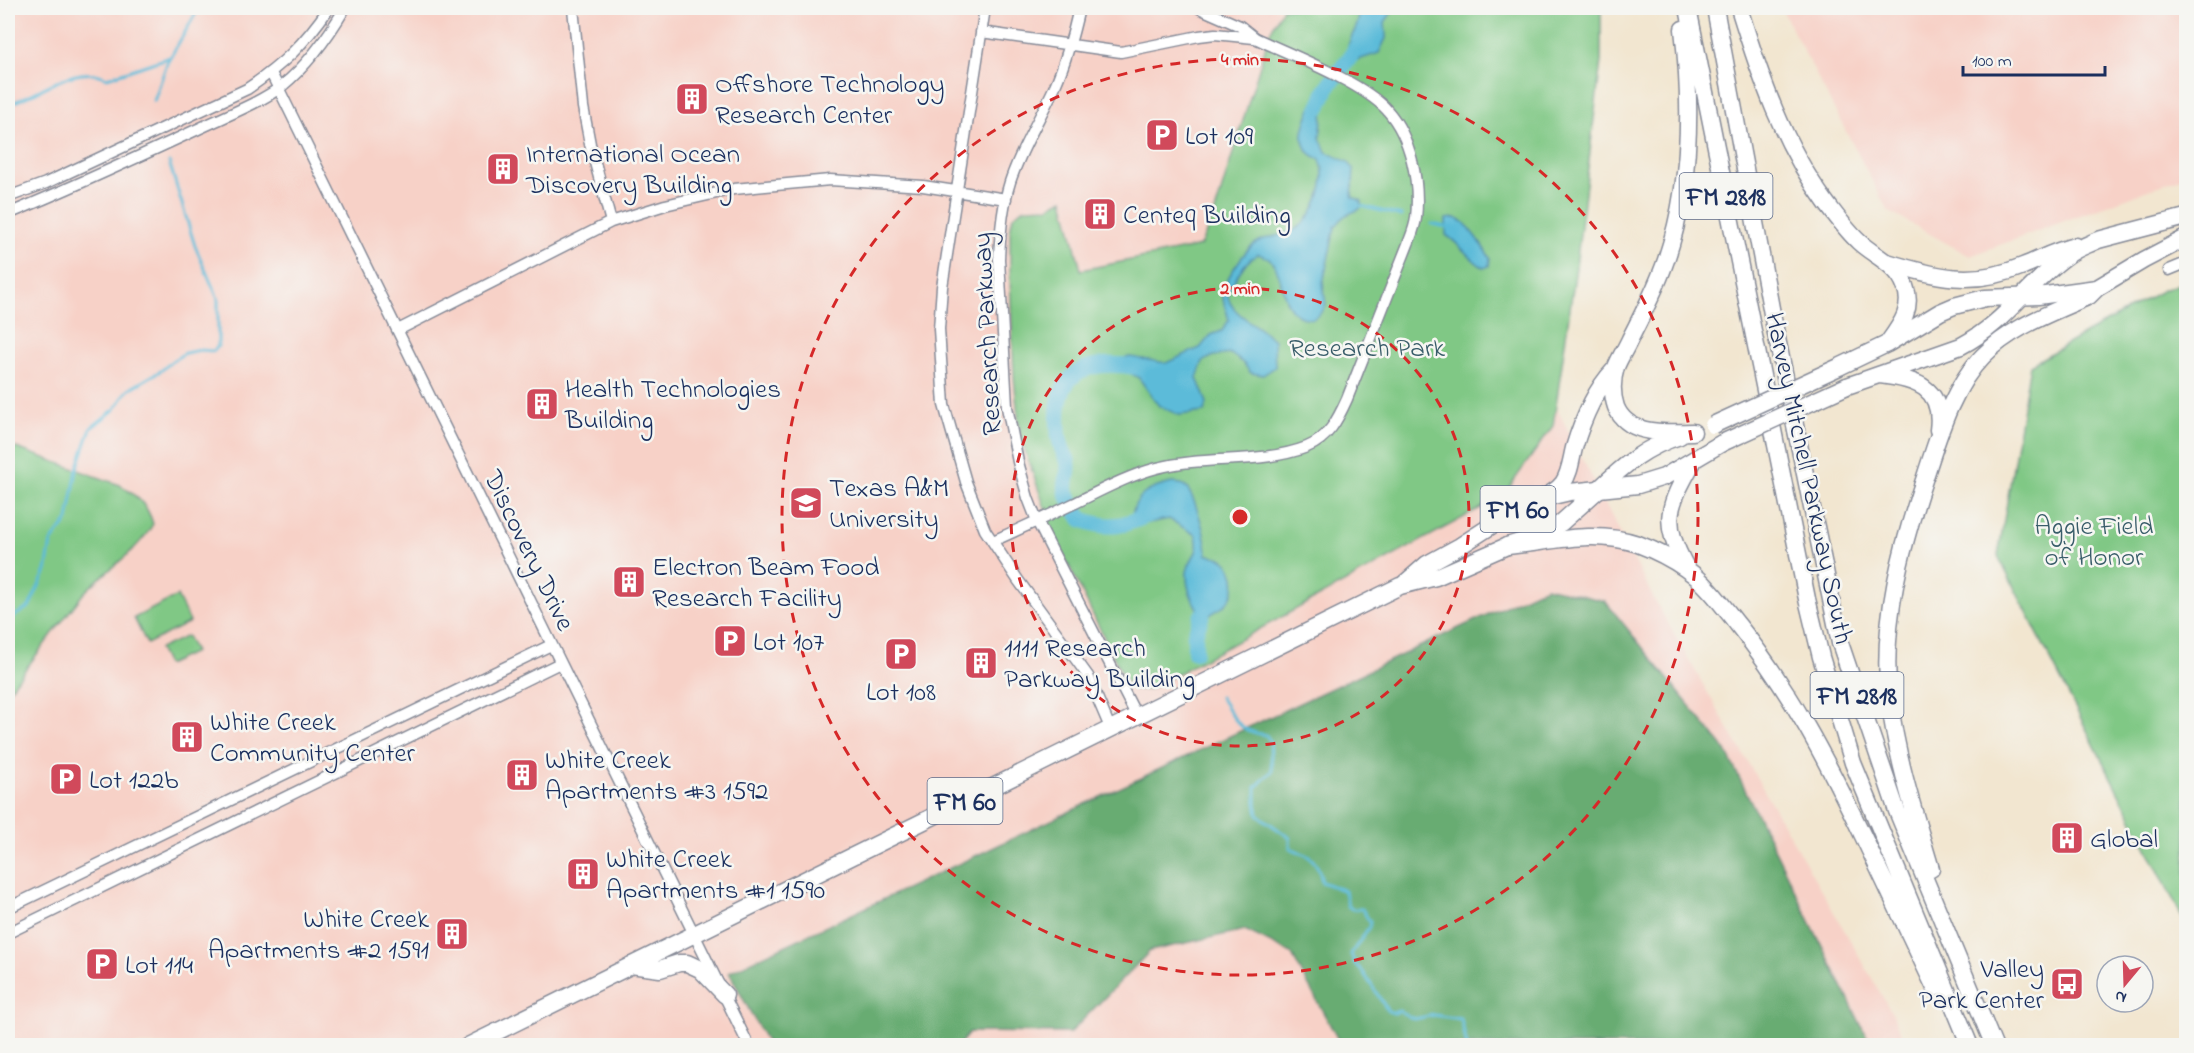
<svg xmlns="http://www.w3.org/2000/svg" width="2194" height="1053" font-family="'Indie Flower',sans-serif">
	<rect width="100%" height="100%" fill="#f6f6f2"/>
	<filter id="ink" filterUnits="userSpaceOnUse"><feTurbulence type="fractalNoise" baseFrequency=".0167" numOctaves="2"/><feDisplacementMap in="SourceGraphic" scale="12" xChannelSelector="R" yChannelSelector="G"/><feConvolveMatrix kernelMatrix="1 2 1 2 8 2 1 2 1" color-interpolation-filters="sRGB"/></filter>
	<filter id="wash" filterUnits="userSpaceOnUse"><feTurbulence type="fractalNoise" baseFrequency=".008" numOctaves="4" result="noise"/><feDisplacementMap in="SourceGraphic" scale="24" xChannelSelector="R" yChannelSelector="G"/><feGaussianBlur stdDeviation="1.35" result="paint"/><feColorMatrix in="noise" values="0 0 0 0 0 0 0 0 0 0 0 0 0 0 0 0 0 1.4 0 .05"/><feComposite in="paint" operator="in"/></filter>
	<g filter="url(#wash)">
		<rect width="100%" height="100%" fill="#f2e6d0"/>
		<path fill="#f7d1c7" d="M8,8h1593v53l-25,206 -20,140 98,192 239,416 13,30h-1898z
			M1781,8h405v168l-216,80 -82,-45z"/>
		<path fill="#80c885" stroke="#4e7c72" stroke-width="1.5" d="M1283,8h318v53l-25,206 -23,159 -50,70 -355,194 -14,-1 -10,-11 -69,-141 -35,-101 -6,-59 -4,-99v-47l3,-15 12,-8 24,-1 14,-8 18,71 119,-24 14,-31 56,-183z
			M2186,281v644l-188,-369 32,-191 133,-75z
			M8,445l112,40c16,10 28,20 33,39 -16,29 -48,46 -70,70l-75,98z
			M177,596l13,26 -43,22 -13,-26z
			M187,636l8,16 -28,13 -8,-16z"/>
		<path fill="#68ac72" stroke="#426e68" stroke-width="1.5" d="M1546,587l59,14 121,150 145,294h-530l-50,-92 -46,-23 -95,21 -80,82 -100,-1 -12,14 -190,-1 -39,-73z"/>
		<path fill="#5bbbd9" stroke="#3b759c" stroke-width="1.5" d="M1359,8h36l-10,14 1,16 -7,15 -21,7 -11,-6c0,-19 14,-24 12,-46z
			M1321,85l9,4 -7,20 -3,29 6,14 22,10 6,7 -2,28 10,4 -2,8 -16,7 -9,11 -12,56 3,22 -4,7 -9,7c-4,-1 -10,-1 -14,-3 -16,-9 -16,-32 -22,-46 -2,-5 -6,-9 -8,-12l-11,-4c-11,6 -16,14 -22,24 -3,5 -8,12 -8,17 0,18 35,33 46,45l1,27 -12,8 -12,-2 -8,-10 -12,-9 -17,2 -11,5 -6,17 10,25 -3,9 -25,3 -20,-9 -20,-28 -24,-14 4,-5 11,-2 36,6 34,-15 11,-13 11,-4 7,-11c-2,-8 -7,-18 -6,-27 1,-13 22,-43 33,-50 10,-7 25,-6 36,-12 23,-11 37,-49 28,-72 -35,-13 -7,-51 1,-74z
			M1455,218l9,4 17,22 9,14 -1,8 -5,2c-15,-9 -24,-24 -38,-33v-16z
			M1172,483c1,0 9,1 10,1 13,6 25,57 25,71 12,1 20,4 25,16 6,14 1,28 -11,37 -4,3 -8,4 -12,8 -4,5 -6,10 -7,17l-7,1 -1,-6 4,-18c-6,-10 -12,-25 -11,-38 3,-18 14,-15 9,-37l-27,-16 -31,6 -6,-6c1,-25 19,-31 40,-36z"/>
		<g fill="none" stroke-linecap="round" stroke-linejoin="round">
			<path stroke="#5bbbd9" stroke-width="3" d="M154,101l13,-38 32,-55
				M8,104c30,-8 68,-43 99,-26l63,-21
				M1357,205l45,11
				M1432,224l14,3
				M8,620l21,-13 17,-36 5,-29 17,-22 9,-51 14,-41 24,-19 13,-19 34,-20 10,-9 13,-8 15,-3 14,1 4,-5v-47l-23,-53 -26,-84
				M1220,697c15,22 17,34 46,38l4,6 2,30 -16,16v15l2,13 32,23v10c20,8 28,11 32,34l23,9 3,15 4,3h10l8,13 -1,5 -18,27 4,10 8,8 25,39 6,2 5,-2 15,8 20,-4 27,4 6,27"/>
			<path stroke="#5bbbd9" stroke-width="16" d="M1319,107l8,-19 24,-32 28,-48
				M1136,367c-43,-7 -78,0 -78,51 0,8 0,19 3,27 1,6 6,12 7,17 2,9 -3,20 -2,28 2,10 11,21 15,29 29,12 45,6 72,-6
				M1195,652v-18l7,-19"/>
		</g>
	</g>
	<g filter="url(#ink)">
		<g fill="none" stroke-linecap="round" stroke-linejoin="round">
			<g stroke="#868a97" stroke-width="13">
				<path id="minor" d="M573,8l10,99 7,37 21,78
					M985,8l-43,279 -3,42 5,76 22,77 19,48 33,50 70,96 23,54
					M1079,8c-6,27 -13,53 -24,78 -15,33 -34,62 -45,96 -8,25 -10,52 -11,77l8,148 11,55 10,36 9,23 100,196
					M981,32l140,20 78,-16 16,-2 39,4
					M271,73l478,973
					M8,197l38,-14 201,-94c37,-25 57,-45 82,-81
					M8,214c63,-26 126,-55 188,-84 27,-13 64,-27 86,-44 27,-22 46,-49 63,-78
					M2169,270l17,-7
					M398,330l213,-108 54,-17 69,-16 96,-9 93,6 83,13
					M993,541c27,-12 53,-24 80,-37 27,-13 54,-28 84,-36 49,-13 103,-3 150,-21 21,-8 31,-28 40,-48l61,-155c3,-8 7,-17 8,-26 4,-36 -5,-81 -29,-108 -25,-28 -98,-56 -132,-72l-15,-12 -41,-18
					M8,908l543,-263
					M8,933l552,-270"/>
			</g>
			<g stroke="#868a97" stroke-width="19">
				<path id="primary" d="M1404,584l23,-20 33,-18 54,-35 26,-12 30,-7 29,-3
					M631,965l29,4 19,-6h8l13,6 25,26
					M468,1046l932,-460 36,-9 71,-31 26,-8 28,-15 38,-34"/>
			</g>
			<g stroke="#868a97" stroke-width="19">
				<path id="trunk" d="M1688,8l119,591 14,58 32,106 117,283
					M1715,8l58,311 67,324 57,168 97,235
					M1739,8c21,68 44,137 88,196 10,13 20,27 32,38 15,14 39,23 46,44 9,23 -5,40 -18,58
					M1683,29c9,76 8,158 -17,231 -9,27 -23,53 -36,79 -4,9 -10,18 -14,28 -4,13 -4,28 0,40 12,30 52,25 77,25
					M1887,262c49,15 86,25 136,4 20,-8 31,-15 52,-20
					M1839,367l48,-23 53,-32 14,-6 31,-8 53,-2 59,-8 47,-28 42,-22
					M1880,375c35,4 64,12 58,55
					M1847,386l114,-40c46,-24 66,-62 107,-91 9,-7 20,-10 30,-15l88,-23
					M1599,489l39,-4 26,-8 58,-34
					M1599,489c25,-24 48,-43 81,-53
					M1540,499c9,-4 17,-8 23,-16 7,-10 8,-23 11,-35 8,-27 20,-57 40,-78
					M1507,546c44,-4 87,-17 131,-2 16,6 34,15 48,25 21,14 37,37 52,56 53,66 89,136 125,211 24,51 48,101 72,152
					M1687,569c-27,-49 -19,-62 7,-109
					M1931,869c-17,-57 -35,-113 -42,-172 -8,-77 13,-152 37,-223 13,-40 27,-88 57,-118 29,-30 69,-43 106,-60l8,-8"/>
			</g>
			<use href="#minor" stroke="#fff" stroke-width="10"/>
			<use href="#primary" stroke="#fff" stroke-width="16"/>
			<use href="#trunk" stroke="#fff" stroke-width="16"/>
			<g stroke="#868a97" stroke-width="19" stroke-linecap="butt">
				<path id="trunk-bridge" d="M1713,425l126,-58
					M1722,443l125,-57"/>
			</g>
			<use href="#trunk-bridge" stroke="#fff" stroke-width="16"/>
		</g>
	</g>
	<g fill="none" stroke="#d62828" stroke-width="3" stroke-dasharray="10 8">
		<circle cx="1240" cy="517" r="229"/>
		<circle cx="1240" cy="517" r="458"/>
	</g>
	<defs>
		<g id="building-square" transform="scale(1.725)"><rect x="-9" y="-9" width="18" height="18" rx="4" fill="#d1495b" stroke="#f6f6f2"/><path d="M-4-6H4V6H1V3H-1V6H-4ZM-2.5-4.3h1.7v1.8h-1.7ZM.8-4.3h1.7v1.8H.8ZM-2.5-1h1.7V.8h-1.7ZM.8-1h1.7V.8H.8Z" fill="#fff"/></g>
		<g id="parking-square" transform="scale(1.725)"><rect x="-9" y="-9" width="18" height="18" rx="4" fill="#d1495b" stroke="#f6f6f2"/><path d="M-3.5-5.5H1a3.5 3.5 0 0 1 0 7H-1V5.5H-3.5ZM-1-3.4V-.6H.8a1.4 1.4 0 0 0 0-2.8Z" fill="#fff"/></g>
		<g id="university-square" transform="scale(1.725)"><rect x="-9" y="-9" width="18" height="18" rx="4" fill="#d1495b" stroke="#f6f6f2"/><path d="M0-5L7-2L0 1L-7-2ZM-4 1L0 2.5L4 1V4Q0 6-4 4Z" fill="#fff"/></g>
		<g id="bus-square" transform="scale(1.725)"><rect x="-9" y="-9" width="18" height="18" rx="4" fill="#d1495b" stroke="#f6f6f2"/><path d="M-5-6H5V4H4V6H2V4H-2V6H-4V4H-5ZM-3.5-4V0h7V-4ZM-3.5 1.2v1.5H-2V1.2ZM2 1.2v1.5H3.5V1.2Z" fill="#fff"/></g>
	</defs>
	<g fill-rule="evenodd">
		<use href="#building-square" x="692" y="99"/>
		<use href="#parking-square" x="1162" y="135"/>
		<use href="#building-square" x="503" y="169"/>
		<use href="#building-square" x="1100" y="214"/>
		<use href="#building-square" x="542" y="404"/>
		<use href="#university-square" x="806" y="503"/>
		<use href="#building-square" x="629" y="582"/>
		<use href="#parking-square" x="730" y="641"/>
		<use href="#parking-square" x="901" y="654"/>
		<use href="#building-square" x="981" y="663"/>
		<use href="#building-square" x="187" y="737"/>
		<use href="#building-square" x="522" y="775"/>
		<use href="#parking-square" x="66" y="779"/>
		<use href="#building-square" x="2067" y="838"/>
		<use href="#building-square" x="583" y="874"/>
		<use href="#building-square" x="452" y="934"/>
		<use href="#parking-square" x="102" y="964"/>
		<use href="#bus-square" x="2067" y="984"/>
	</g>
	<g text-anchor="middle" stroke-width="5" stroke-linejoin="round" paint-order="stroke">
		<g fill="#f6f6f2" stroke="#5d6b8a" stroke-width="1.5">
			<rect x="1679.5" y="173" width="93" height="46" rx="4.5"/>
			<rect x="1480.5" y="486" width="75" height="46" rx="4.5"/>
			<rect x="1810.5" y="672" width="93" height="46" rx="4.5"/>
			<rect x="927.5" y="778" width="75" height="46" rx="4.5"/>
		</g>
		<g font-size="26" font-weight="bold" fill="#1b2f5e">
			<text x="1726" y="205">FM 2818</text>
			<text x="1518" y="518">FM 60</text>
			<text x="1857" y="704">FM 2818</text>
			<text x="965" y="810">FM 60</text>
		</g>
		<g font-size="27" fill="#1b2f5e" stroke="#f6f6f2" text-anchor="start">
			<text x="715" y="92">Offshore Technology<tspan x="715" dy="31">Research Center</tspan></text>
			<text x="1185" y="144">Lot 109</text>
			<text x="526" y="162">International Ocean<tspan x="526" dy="31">Discovery Building</tspan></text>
			<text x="1123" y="223">Centeq Building</text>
			<text x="565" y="397">Health Technologies<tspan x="565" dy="31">Building</tspan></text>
			<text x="829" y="496">Texas A&amp;M<tspan x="829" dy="31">University</tspan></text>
			<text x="652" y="575">Electron Beam Food<tspan x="652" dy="31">Research Facility</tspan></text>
			<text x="753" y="650">Lot 107</text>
			<text x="1004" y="656">1111 Research<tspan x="1004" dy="31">Parkway Building</tspan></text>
			<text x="901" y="700" text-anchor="middle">Lot 108</text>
			<text x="210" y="730">White Creek<tspan x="210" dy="31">Community Center</tspan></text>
			<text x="545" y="768">White Creek<tspan x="545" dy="31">Apartments #3 1592</tspan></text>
			<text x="89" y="788">Lot 122b</text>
			<text x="2090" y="847">Global</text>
			<text x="606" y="867">White Creek<tspan x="606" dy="31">Apartments #1 1590</tspan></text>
			<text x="429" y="927" text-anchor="end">White Creek<tspan x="429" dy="31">Apartments #2 1591</tspan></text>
			<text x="125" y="973">Lot 114</text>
			<text x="2044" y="977" text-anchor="end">Valley<tspan x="2044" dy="31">Park Center</tspan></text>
		</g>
		<g font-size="27" fill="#1b2f5e" stroke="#f6f6f2">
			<text transform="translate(986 334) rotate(-93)" y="9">Research Parkway</text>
			<text transform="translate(1810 478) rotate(78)" y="9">Harvey Mitchell Parkway South</text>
			<text transform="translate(530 550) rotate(64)" y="9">Discovery Drive</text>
		</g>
		<g font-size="27" fill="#395d6a" stroke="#f6f6f2">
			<text x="1367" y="356">Research Park</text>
			<text x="2094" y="534">Aggie Field<tspan x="2094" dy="31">of Honor</tspan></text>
		</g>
	</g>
	<circle cx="1240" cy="517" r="9" fill="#d62828" stroke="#f6f6f2" stroke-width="3"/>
	<g font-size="18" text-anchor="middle" font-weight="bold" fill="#d62828" stroke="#f6f6f2" stroke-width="5" stroke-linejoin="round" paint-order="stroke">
		<text x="1240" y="65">4 min</text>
		<text x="1240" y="294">2 min</text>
	</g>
	<rect width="2194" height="1053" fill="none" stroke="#f6f6f2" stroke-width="30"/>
	<g transform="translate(2125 984) rotate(199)"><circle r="28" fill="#f6f6f2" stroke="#9ea6b7" stroke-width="1.5"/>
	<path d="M0-4.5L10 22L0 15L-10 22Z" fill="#d1495b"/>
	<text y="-9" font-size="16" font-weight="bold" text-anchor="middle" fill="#1b2f5e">N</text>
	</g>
	<path d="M1963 66v9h142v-9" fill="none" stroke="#1b2f5e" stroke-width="3"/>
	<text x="1972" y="66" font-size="18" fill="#1b2f5e" stroke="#f6f6f2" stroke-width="4.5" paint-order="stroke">100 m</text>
</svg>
